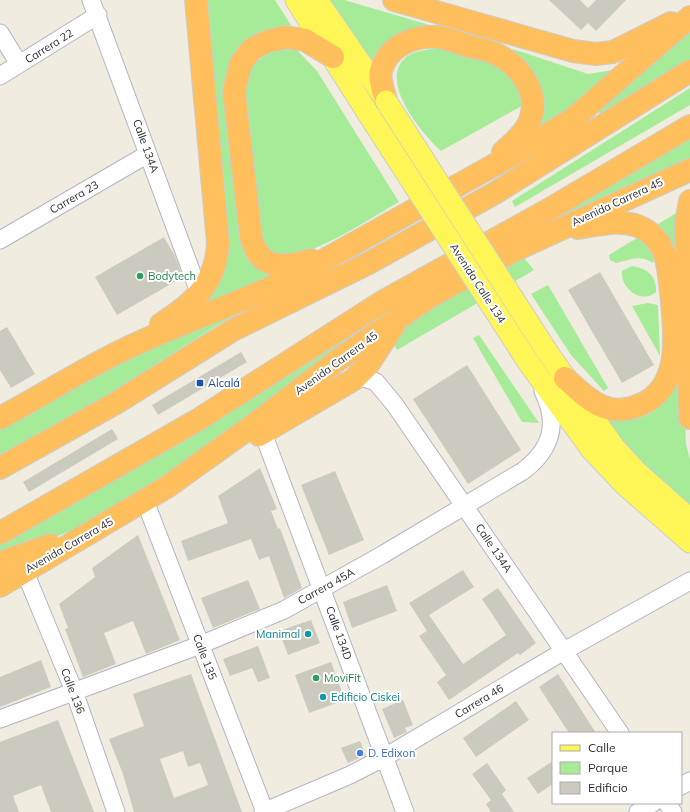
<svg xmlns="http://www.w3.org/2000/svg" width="690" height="812" font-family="Mulish,sans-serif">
	<rect width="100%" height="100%" fill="#f0ece0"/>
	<path fill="#a5eb98" d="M205,0h70l19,30 -52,21 1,188 35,37 -91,37 36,-42 4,-8z
		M328,0h16l178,52 66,22 31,-5 -34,29 -48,31 6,-22 -3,-22 -16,-18 -104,-38 -13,1 -20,16 -10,23z
		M690,28v33l-90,53 -5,-7z
		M439,48l47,10 21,13 20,32 -86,48c-19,-18 -61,-67 -37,-92 9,-9 24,-9 35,-11z
		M281,49l16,1 20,21 82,131c-29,16 -79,51 -111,53 -9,1 -18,-5 -26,-10l-17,-136c1,-35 1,-48 36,-60z
		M690,88v17l-175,102 -3,-6z
		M690,136v25l-178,79z
		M681,210v39l-9,3 -17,-26z
		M637,238l11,9 6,12 -1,4c-14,-9 -23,-3 -37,0l-6,-3 -1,-5z
		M516,257l8,1 10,12 -137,80 -6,-11 7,-10z
		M632,266c15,2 25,10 24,26 -14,13 -36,-4 -34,-21z
		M548,285l60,103 -4,3 -33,-36 -40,-61z
		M648,303l10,2 2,51 -28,-50z
		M241,312l-25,14 -129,82 -87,49v-32l113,-63z
		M376,318l3,5 -147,111 -126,81 -57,25 -49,17v-12l290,-170z
		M479,335l60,88 -17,-1 -49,-84z
		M683,364l3,80 4,16v50l-39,-34 -48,-56c50,5 62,-13 80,-56z"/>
	<path fill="#cbcabe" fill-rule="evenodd" d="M549,0h31l8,8 8,-8h30l-30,31 -8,-8 -7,7z
		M164,237l11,19 8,21 -66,38 -22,-38z
		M600,272l54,93 -32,18 -54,-93z
		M7,327l28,47 -24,14 -11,-18v-39z
		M241,352l6,10 -89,53 -6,-10z
		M467,365l54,85 -53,34 -55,-85z
		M112,429l6,10 -89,53 -6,-10z
		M260,468l17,41 -6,2 7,18 2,-1 22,60 -18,10 -15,-42 -10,4 -8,-21 -63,22 -7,-20 47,-18 -10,-27z
		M335,471l29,69 -35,15 -28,-70z
		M138,535l42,105 -34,14 -13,-33 -29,12 12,31 -33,13 -18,-48 3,-1 -9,-24 36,-27 -3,-9z
		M463,570l11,17 -45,28 34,49 43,-29 -24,-36 16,-11 38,55 -16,12 -2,-2 -69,47 -12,-18 9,-7 -27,-39 8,-5 -18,-28z
		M248,580l12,29 -47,19 -12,-30z
		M387,585l10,26 -45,17 -9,-26z
		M311,620l9,23 -32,12 -9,-24z
		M258,646l12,32 -12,4 -6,-14 -22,8 -7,-17z
		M41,660l10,27 -51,20v-30z
		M331,662l14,38 -36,13 -14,-38z
		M191,674l51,138h-108l-11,-38 -14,-35 35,-13 -11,-32zM183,751l5,16 12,-4 8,22 -34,13 -14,-39z
		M558,674l38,59h-27l-30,-46z
		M403,700l10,25 -8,3 2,4 -13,6 -12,-29z
		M516,701l13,19 -53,37 -13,-19z
		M58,720l36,92h-43l-10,-27 -28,11 6,16h-19v-70z
		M360,741l6,14 -18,8 -7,-15z
		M553,761v23l-15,10 -11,-16z
		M487,763l19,27 -4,4 12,18h-23l-5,-8 5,-4 -19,-26z"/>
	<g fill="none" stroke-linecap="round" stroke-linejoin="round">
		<g stroke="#b3b4c2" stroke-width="19">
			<path id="minor" d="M91,0l108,292
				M0,33l19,31
				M0,76l98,-61
				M0,240l148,-86
				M358,376l18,6 19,23 225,328
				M263,433l142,379
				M145,501l120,311
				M25,572l49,119 42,121
				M0,719l200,-74 84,-35 98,-55 141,-84c29,-22 36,-47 20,-80
				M681,786l9,-5
				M667,803l6,9
				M263,812l87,-37 35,-18 179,-106 126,-70
				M638,812l15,-9"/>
		</g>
		<g stroke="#cdcdcd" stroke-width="23">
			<path id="major" d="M296,0l73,115
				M317,0l69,100
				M546,350l68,97 23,25 53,47
				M528,362l63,87 34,36 65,57"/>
		</g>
		<g stroke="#cdcdcd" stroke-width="24">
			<path id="highway" d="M394,0l179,51 23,3 17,-2 58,-29
				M386,101c-2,-9 -7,-21 -5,-30 7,-26 34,-36 58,-34 10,2 20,6 29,9 10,2 21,4 30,9 25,13 46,44 28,73 -6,9 -15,17 -23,24
				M690,201l-4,22 4,195
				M311,260c-28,8 -51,11 -60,-23l-17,-146 7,-28 11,-14 14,-7 19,-5 20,3 28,17
				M161,324c33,-21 55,-40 57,-81l-22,-243
				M565,378c11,10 25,24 39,29 13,5 25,3 38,-3 39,-18 33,-67 30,-102 -3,-23 -2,-52 -21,-68 -21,-18 -49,-10 -73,-6
				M0,418c39,-21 77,-45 117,-65 58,-29 119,-48 177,-76l245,-137 35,-22 116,-101
				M259,435l94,-55 15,-15 26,-40
				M0,468l116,-65 117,-73 134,-66 128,-71 195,-122
				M0,533l196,-112 186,-119 166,-92 142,-84
				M0,563l50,-18
				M0,586l167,-99 88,-63 87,-67 89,-61 82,-45 177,-81"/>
		</g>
		<use href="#minor" stroke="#fff" stroke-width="17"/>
		<use href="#major" stroke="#fef556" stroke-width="21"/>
		<use href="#highway" stroke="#ffbf5c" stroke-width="22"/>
		<g stroke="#cdcdcd" stroke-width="23" stroke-linecap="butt">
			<path id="major-bridge" d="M386,101l160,249
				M369,115l159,247"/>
		</g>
		<use href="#major-bridge" stroke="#fef556" stroke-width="21"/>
	</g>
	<g fill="#2e9e5b" stroke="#fff" stroke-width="1.5">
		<circle cx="140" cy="276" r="4"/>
		<circle cx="316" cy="678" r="4"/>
	</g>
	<rect fill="#1a4fb4" stroke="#fff" stroke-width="1.5" x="196" y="379" width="8" height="8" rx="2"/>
	<g fill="#0f9aa8" stroke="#fff" stroke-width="1.5">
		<circle cx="308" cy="634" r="4"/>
		<circle cx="323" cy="697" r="4"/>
	</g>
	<circle fill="#3f7fe0" stroke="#fff" stroke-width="1.5" cx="360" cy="753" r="4"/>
	<g text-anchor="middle" stroke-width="4" stroke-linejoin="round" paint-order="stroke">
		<g font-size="11" fill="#2e2e2e" stroke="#fff">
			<text transform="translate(49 46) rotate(-32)" y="4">Carrera 22</text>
			<text transform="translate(146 146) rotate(70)" y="4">Calle 134A</text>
			<text transform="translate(74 197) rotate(-30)" y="4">Carrera 23</text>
			<text transform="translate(617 202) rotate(-25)" y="4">Avenida Carrera 45</text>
			<text transform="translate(478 283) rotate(57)" y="4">Avenida Calle 134</text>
			<text transform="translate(336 363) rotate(-36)" y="4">Avenida Carrera 45</text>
			<text transform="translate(69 545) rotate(-30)" y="4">Avenida Carrera 45</text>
			<text transform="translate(494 548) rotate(56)" y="4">Calle 134A</text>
			<text transform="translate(326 586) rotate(-29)" y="4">Carrera 45A</text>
			<text transform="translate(339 633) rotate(70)" y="4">Calle 134D</text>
			<text transform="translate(205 657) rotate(69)" y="4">Calle 135</text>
			<text transform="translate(73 691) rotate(69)" y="4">Calle 136</text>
			<text transform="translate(479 701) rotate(-31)" y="4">Carrera 46</text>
		</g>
		<g font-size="11" fill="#27864d" stroke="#fff" text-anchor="start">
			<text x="148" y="280">Bodytech</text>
			<text x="324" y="682">MoviFit</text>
		</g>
		<g font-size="11" fill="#164399" stroke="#fff" text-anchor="start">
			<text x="208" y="387">Alcalá</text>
		</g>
		<g font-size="11" fill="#0d838f" stroke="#fff" text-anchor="end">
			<text x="300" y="638">Manimal</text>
			<text x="331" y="701" text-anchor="start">Edificio Ciskei</text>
		</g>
		<g font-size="11" fill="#366cbe" stroke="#fff" text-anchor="start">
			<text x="368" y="757">D. Edixon</text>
		</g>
	</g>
	<rect x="552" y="732" width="130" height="72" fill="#ffffff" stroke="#ababab"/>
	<rect x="560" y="745" width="20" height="6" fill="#fef556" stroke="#ababab"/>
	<text x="588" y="752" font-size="12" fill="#2e2e2e">Calle</text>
	<rect x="560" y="762" width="20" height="12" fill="#a5eb98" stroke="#ababab"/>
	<text x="588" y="772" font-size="12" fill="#2e2e2e">Parque</text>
	<rect x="560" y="782" width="20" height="12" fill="#cbcabe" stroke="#ababab"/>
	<text x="588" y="792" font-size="12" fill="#2e2e2e">Edificio</text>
</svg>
